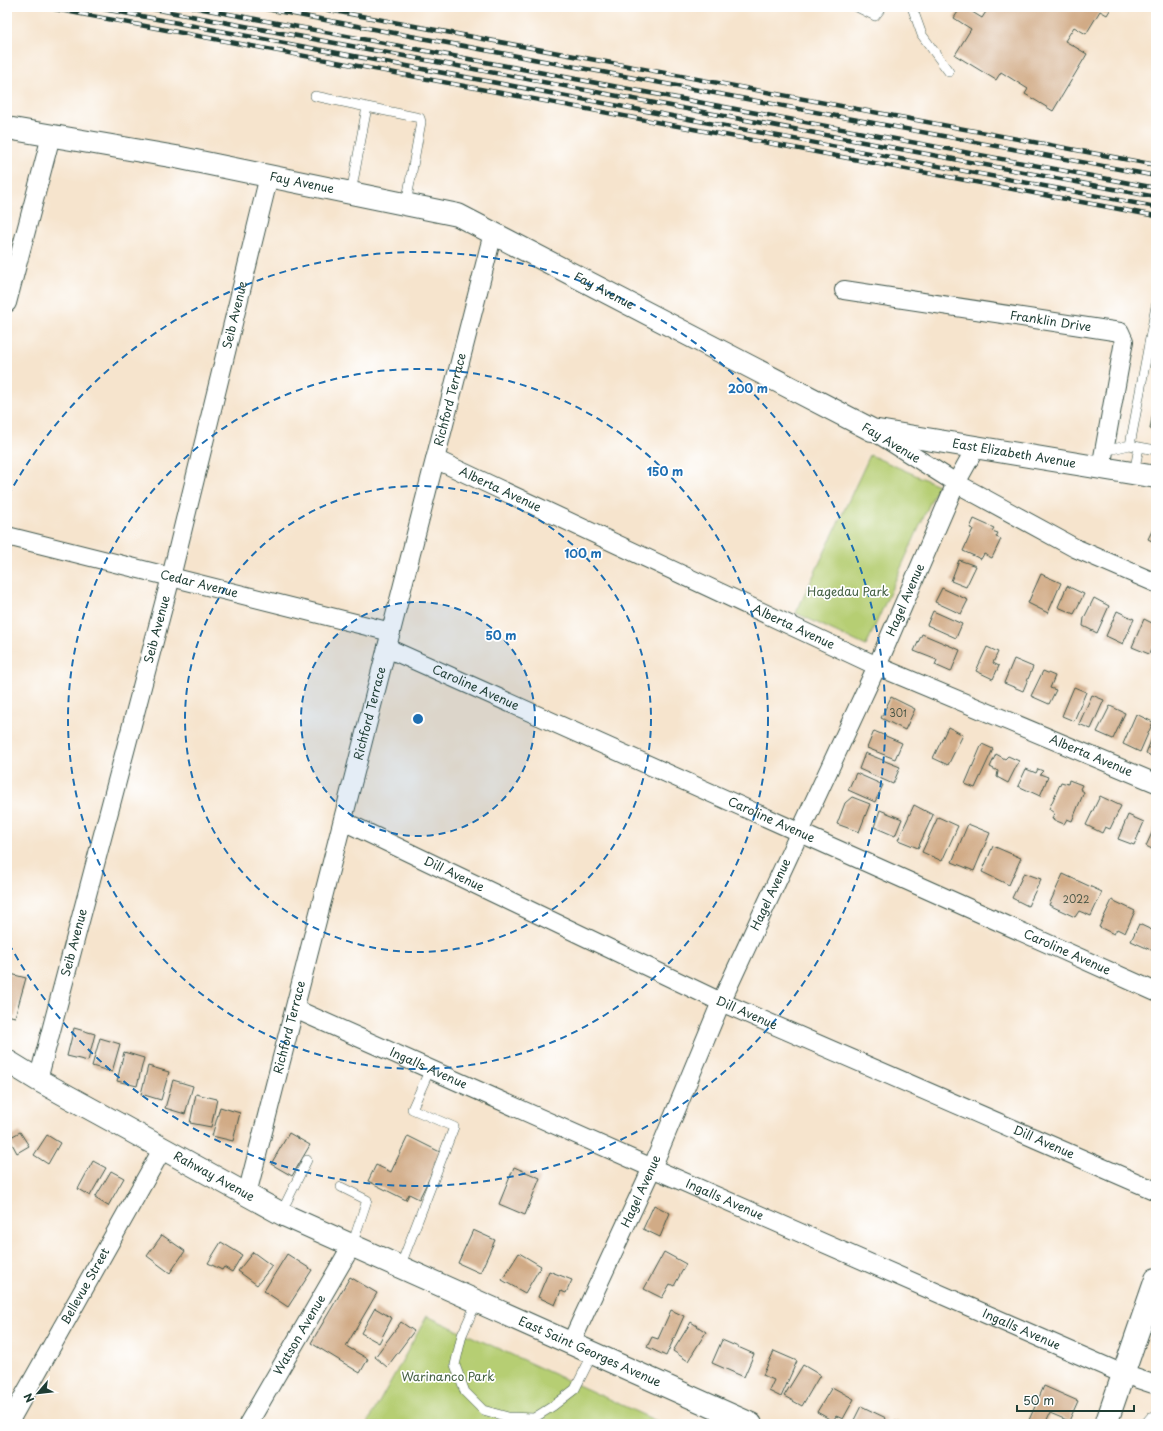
<svg xmlns="http://www.w3.org/2000/svg" width="1163" height="1431" font-family="'Playpen Sans',sans-serif">
	<rect width="100%" height="100%" fill="#fff"/>
	<filter id="ink" filterUnits="userSpaceOnUse"><feTurbulence type="fractalNoise" baseFrequency=".025" numOctaves="2"/><feDisplacementMap in="SourceGraphic" scale="8" xChannelSelector="R" yChannelSelector="G"/><feConvolveMatrix kernelMatrix="1 2 1 2 8 2 1 2 1" color-interpolation-filters="sRGB"/></filter>
	<filter id="wash" filterUnits="userSpaceOnUse"><feTurbulence type="fractalNoise" baseFrequency=".012" numOctaves="4" result="noise"/><feDisplacementMap in="SourceGraphic" scale="16" xChannelSelector="R" yChannelSelector="G"/><feGaussianBlur stdDeviation="0.9" result="paint"/><feColorMatrix in="noise" values="0 0 0 0 0 0 0 0 0 0 0 0 0 0 0 0 0 1.4 0 .05"/><feComposite in="paint" operator="in"/></filter>
	<g filter="url(#wash)">
		<rect width="100%" height="100%" fill="#f6e4cd"/>
		<path fill="#b6ce73" stroke="#6a8654" d="M870,455l68,30 -72,161 -70,-33z
			M427,1316l236,108h-296z"/>
		<g id="blocks">
			<path fill="#d1ab86" d="M961,7h3l18,11 7,-11h123l-5,8 -7,-4 -14,23 -12,-7 -9,14 22,13 -34,57 -28,-17 3,-5 -27,-17 -5,8 -41,-25 16,-26 -17,-11z
				M1155,401h1v29l-6,-1z
				M974,519l20,9 -2,3 6,2 -2,4 5,2 -9,19 -8,-4 -3,5 -18,-8 10,-22 -3,-1z
				M1153,529l3,2v12l-8,-4z
				M959,560l17,6 -10,21 -15,-6z
				M1041,574l20,9 -13,30 -20,-10z
				M1067,586l17,8 -10,20 -16,-7z
				M942,588l26,12 -7,14 -26,-12z
				M1094,598l15,8 -12,27 -14,-7 1,-8z
				M933,611l29,13 -6,14 -29,-13z
				M1117,611l17,8 -11,25 -17,-8z
				M1144,619l12,6v14l-7,15 -17,-7z
				M922,634l38,16 -9,22 -16,-7 2,-5 -23,-9z
				M987,647l11,5 -5,11 6,3 -6,13 -17,-8z
				M1014,659l19,8 -10,24 -19,-8z
				M1043,671l12,5 -5,12 6,2 -7,14 -18,-8z
				M1074,687l12,5 -12,29 -12,-5z
				M1092,695l12,5 -13,29 -12,-5z
				M891,697l24,12 -10,21 -24,-12z
				M1110,706l15,7 -12,26 -16,-7z
				M1136,714l17,8 -13,30 -17,-8z
				M948,727l15,8 -15,30 -15,-7z
				M1156,728v31l-10,-6z
				M874,731l28,12 -7,16 -28,-11z
				M982,744l11,5 -18,39 -10,-4z
				M865,753l35,14 -7,17 -34,-15z
				M996,754l9,5 3,-3 11,5 -11,22 -11,-6 1,-6 -8,-4z
				M1026,769l10,4 2,-4 5,2 -3,3 8,3 -8,19 -22,-10z
				M856,773l27,12 -8,17 -27,-12z
				M1069,780l13,5 -2,4 4,3 -12,29 -5,-2 -3,5 -12,-5 2,-6 -5,-4 12,-27 7,2z
				M1100,796l21,10 -11,23 -5,-2 -3,6 -16,-8z
				M852,797l18,7 -11,28 -22,-8 8,-21z
				M914,805l19,10 -15,33 -20,-8z
				M880,810l22,9 -7,17 -21,-9z
				M1128,815l16,7 -10,23 -16,-6z
				M938,817l20,9 -16,35 -20,-9z
				M968,824l22,9 -16,38 -22,-9z
				M1156,824v27l-10,-5z
				M993,846l28,12 -12,27 -27,-13z
				M1024,873l17,6 -13,27 -16,-8z
				M1063,874l39,18 -11,24 -12,-5 -4,6 -26,-12z
				M1112,900l23,11 -10,22 -8,-4 -3,5 -15,-7z
				M1139,924l17,8v13l-3,6 -22,-10z
				M7,973l19,5 -11,39 -8,-2z
				M74,1028l21,6 -7,27 -21,-5z
				M100,1038l20,6 -8,28 -20,-6z
				M124,1052l20,6 -7,28 -20,-5z
				M148,1066l21,6 -8,28 -20,-6z
				M173,1080l20,6 -8,28 -20,-6z
				M196,1094l21,5 -6,28 -21,-4z
				M220,1107l20,6 -7,28 -21,-5z
				M20,1132l9,14 -12,7 -8,-15z
				M289,1133l21,12 -18,31 -21,-12z
				M47,1135l13,8 -12,21 -14,-9z
				M408,1136l34,17 -23,46 -10,-5 -3,6 -38,-19 8,-16 15,7z
				M93,1161l13,7 -16,28 -12,-7z
				M514,1167l26,11 -15,37 -26,-11z
				M111,1171l13,7 -16,28 -13,-8z
				M654,1205l16,8 -10,24 -17,-8z
				M473,1230l22,10 -15,33 -22,-10z
				M162,1235l23,16 -15,22 -23,-17z
				M221,1242l21,13 -10,17 -8,-5 -2,3 -14,-7z
				M253,1252l19,14 -15,19 -19,-14z
				M664,1252l22,12 -12,22 -4,-2 -8,14 -18,-9z
				M519,1253l22,13 -16,27 -23,-13z
				M287,1254l25,16 -24,37 -24,-16z
				M549,1271l23,9 -6,13 -5,-2 -6,14 -17,-8z
				M350,1277l27,16 -31,53 22,13 -8,14 -49,-30z
				M375,1308l17,10 -13,25 -18,-10z
				M671,1310l13,6 -18,40 -19,-9 5,-10 6,2z
				M401,1322l13,9 -27,36 -12,-10z
				M691,1322l15,10 -18,29 -15,-10z
				M722,1340l32,14 -10,23 -32,-14z
				M774,1351l23,10 -16,36 -12,-6 5,-11 -11,-5z
				M803,1365l17,10 -18,31 -18,-10z
				M1044,1386l34,15 -9,20 -19,-8 -5,11h-8l-8,-4z
				M832,1387l22,12 -11,20 -7,-3 -3,5 -16,-9z
				M861,1406l25,12 -3,6h-31z
				M895,1421l8,3h-9z"/>
		</g>
	</g>
	<g filter="url(#ink)">
		<use href="#blocks" fill-opacity="0" stroke="#3f564b" stroke-width="1"/>
		<g fill="none" stroke-linecap="round" stroke-linejoin="round">
			<g stroke="#3f564b" stroke-width="10">
				<path id="service" d="M857,7l18,9 7,-9
					M912,7l10,28 27,37
					M315,96l52,11 -16,86
					M367,107l53,11 1,4 -15,82
					M1139,447l-9,-2 26,-139
					M1104,451l26,-6
					M1134,473l5,-26 17,3
					M341,1187l26,13 -15,45
					M281,1213l26,-53
					M400,1267l54,-140 -42,-18 18,-40
					M477,1301l-15,34 -7,30 10,27 18,18 25,7 26,1 19,-12 22,-17 18,-36
					M1145,1424l6,-7 5,-1"/>
			</g>
			<g stroke="#3f564b" stroke-width="20">
				<g id="minor">
					<path id="s1" d="M844,290l276,42 4,9 -23,127"/>
					<path d="M7,303l44,-167"/>
					<path d="M875,432l81,51 119,65 81,35"/>
					<path id="s2" d="M435,459l442,207 279,117"/>
					<path id="s3" d="M7,536l384,96"/>
					<path id="s4" d="M387,648l769,344"/>
					<path id="s5" d="M343,821l378,181 435,189"/>
					<path id="s6" d="M295,1009l357,159 471,206 33,11"/>
					<path id="s7" d="M38,1080l133,-503 98,-401"/>
					<path id="s8" d="M247,1194l246,-961"/>
					<path id="s9" d="M571,1343l81,-175 69,-166 156,-336 79,-183 20,-36"/>
					<path id="s10" d="M8,1424l155,-276"/>
					<path id="s11" d="M248,1424l104,-179"/>
				</g>
			</g>
			<g stroke="#3f564b" stroke-width="24">
				<g id="tertiary">
					<path id="s12" d="M7,128l169,29 282,58 414,215 284,47"/>
					<path d="M1106,1424l50,-145"/>
				</g>
			</g>
			<g stroke="#3f564b" stroke-width="24">
				<g id="secondary">
					<path id="s13" d="M7,1061l31,19 246,135 467,209"/>
				</g>
			</g>
			<use href="#service" stroke="#fff" stroke-width="9"/>
			<use href="#minor" stroke="#fff" stroke-width="18"/>
			<use href="#tertiary" stroke="#fff" stroke-width="22"/>
			<use href="#secondary" stroke="#fff" stroke-width="22"/>
			<g stroke="#1f3d34" stroke-width="4.5">
				<path id="rail" d="M44,7l1112,209
					M93,7l1063,200
					M143,7l1013,190
					M192,7l964,181
					M256,7l900,169
					M313,7l843,158"/>
			</g>
			<use href="#rail" stroke="#fff" stroke-width="3" stroke-dasharray="9" stroke-linecap="butt"/>
		</g>
	</g>
	<circle cx="418" cy="719" r="117" fill="#1f6fb2" fill-opacity=".12"/>
	<g fill="none" stroke="#1f6fb2" stroke-width="2" stroke-dasharray="7 5">
		<circle cx="418" cy="719" r="117"/>
		<circle cx="418" cy="719" r="233"/>
		<circle cx="418" cy="719" r="350"/>
		<path d="M8 496A467 467 0 1 1 8 942"/>
	</g>
	<g text-anchor="middle" stroke-width="3.5" stroke-linejoin="round" paint-order="stroke">
		<g font-size="10" fill="#4c5848">
			<text x="898" y="717">301</text>
			<text x="1076" y="903">2022</text>
		</g>
		<g font-size="12" fill="#1f3d34" stroke="#fff">
			<text dy="4" stroke="none"><textPath href="#s12" startOffset="300">Fay Avenue</textPath></text>
			<text dy="4" stroke="none"><textPath href="#s12" startOffset="624">Fay Avenue</textPath></text>
			<text dy="4" stroke="none"><textPath href="#s7" startOffset="790">Seib Avenue</textPath></text>
			<text dy="4" stroke="none"><textPath href="#s1" startOffset="209">Franklin Drive</textPath></text>
			<text dy="4" stroke="none"><textPath href="#s8" startOffset="820">Richford Terrace</textPath></text>
			<text transform="translate(891 443) rotate(31)" y="4">Fay Avenue</text>
			<text dy="4" stroke="none"><textPath href="#s12" startOffset="1070">East Elizabeth Avenue</textPath></text>
			<text dy="4" stroke="none"><textPath href="#s2" startOffset="72">Alberta Avenue</textPath></text>
			<text dy="4" stroke="none"><textPath href="#s3" startOffset="198">Cedar Avenue</textPath></text>
			<text dy="4" stroke="none"><textPath href="#s9" startOffset="815">Hagel Avenue</textPath></text>
			<text dy="4" stroke="none"><textPath href="#s2" startOffset="396">Alberta Avenue</textPath></text>
			<text dy="4" stroke="none"><textPath href="#s7" startOffset="466">Seib Avenue</textPath></text>
			<text dy="4" stroke="none"><textPath href="#s4" startOffset="97">Caroline Avenue</textPath></text>
			<text dy="4" stroke="none"><textPath href="#s8" startOffset="496">Richford Terrace</textPath></text>
			<text dy="4" stroke="none"><textPath href="#s2" startOffset="720">Alberta Avenue</textPath></text>
			<text dy="4" stroke="none"><textPath href="#s4" startOffset="421">Caroline Avenue</textPath></text>
			<text dy="4" stroke="none"><textPath href="#s5" startOffset="123">Dill Avenue</textPath></text>
			<text dy="4" stroke="none"><textPath href="#s9" startOffset="491">Hagel Avenue</textPath></text>
			<text dy="4" stroke="none"><textPath href="#s7" startOffset="142">Seib Avenue</textPath></text>
			<text dy="4" stroke="none"><textPath href="#s4" startOffset="745">Caroline Avenue</textPath></text>
			<text dy="4" stroke="none"><textPath href="#s5" startOffset="447">Dill Avenue</textPath></text>
			<text dy="4" stroke="none"><textPath href="#s8" startOffset="172">Richford Terrace</textPath></text>
			<text dy="4" stroke="none"><textPath href="#s6" startOffset="146">Ingalls Avenue</textPath></text>
			<text dy="4" stroke="none"><textPath href="#s5" startOffset="771">Dill Avenue</textPath></text>
			<text dy="4" stroke="none"><textPath href="#s13" startOffset="237">Rahway Avenue</textPath></text>
			<text dy="4" stroke="none"><textPath href="#s9" startOffset="167">Hagel Avenue</textPath></text>
			<text dy="4" stroke="none"><textPath href="#s6" startOffset="470">Ingalls Avenue</textPath></text>
			<text dy="4" stroke="none"><textPath href="#s10" startOffset="158">Bellevue Street</textPath></text>
			<text dy="4" stroke="none"><textPath href="#s6" startOffset="794">Ingalls Avenue</textPath></text>
			<text dy="4" stroke="none"><textPath href="#s11" startOffset="103">Watson Avenue</textPath></text>
			<text dy="4" stroke="none"><textPath href="#s13" startOffset="652">East Saint Georges Avenue</textPath></text>
		</g>
		<g font-size="12" fill="#456144" stroke="#fff">
			<text x="848" y="596">Hagedau Park</text>
			<text x="448" y="1381">Warinanco Park</text>
		</g>
	</g>
	<circle cx="418" cy="719" r="6" fill="#1f6fb2" stroke="#fff" stroke-width="2"/>
	<g font-size="12" text-anchor="middle" font-weight="bold" fill="#1f6fb2" stroke="#fff" stroke-width="3.5" stroke-linejoin="round" paint-order="stroke">
		<text x="748" y="393">200 m</text>
		<text x="665" y="476">150 m</text>
		<text x="583" y="558">100 m</text>
		<text x="501" y="640">50 m</text>
	</g>
	<rect width="1163" height="1431" fill="none" stroke="#fff" stroke-width="24"/>
	<g transform="translate(38 1393) rotate(242)" stroke="#ffffff" stroke-width="3" paint-order="stroke">
	<path d="M0-3L7 15L0 10L-7 15Z" fill="#1f3d34"/>
	<text y="-6" font-size="11" font-weight="bold" text-anchor="middle" fill="#1f3d34">N</text>
	</g>
	<path d="M1017 1405v6h117v-6" fill="none" stroke="#1f3d34" stroke-width="2"/>
	<text x="1023" y="1405" font-size="12" fill="#1f3d34" stroke="#ffffff" stroke-width="3" paint-order="stroke">50 m</text>
</svg>
